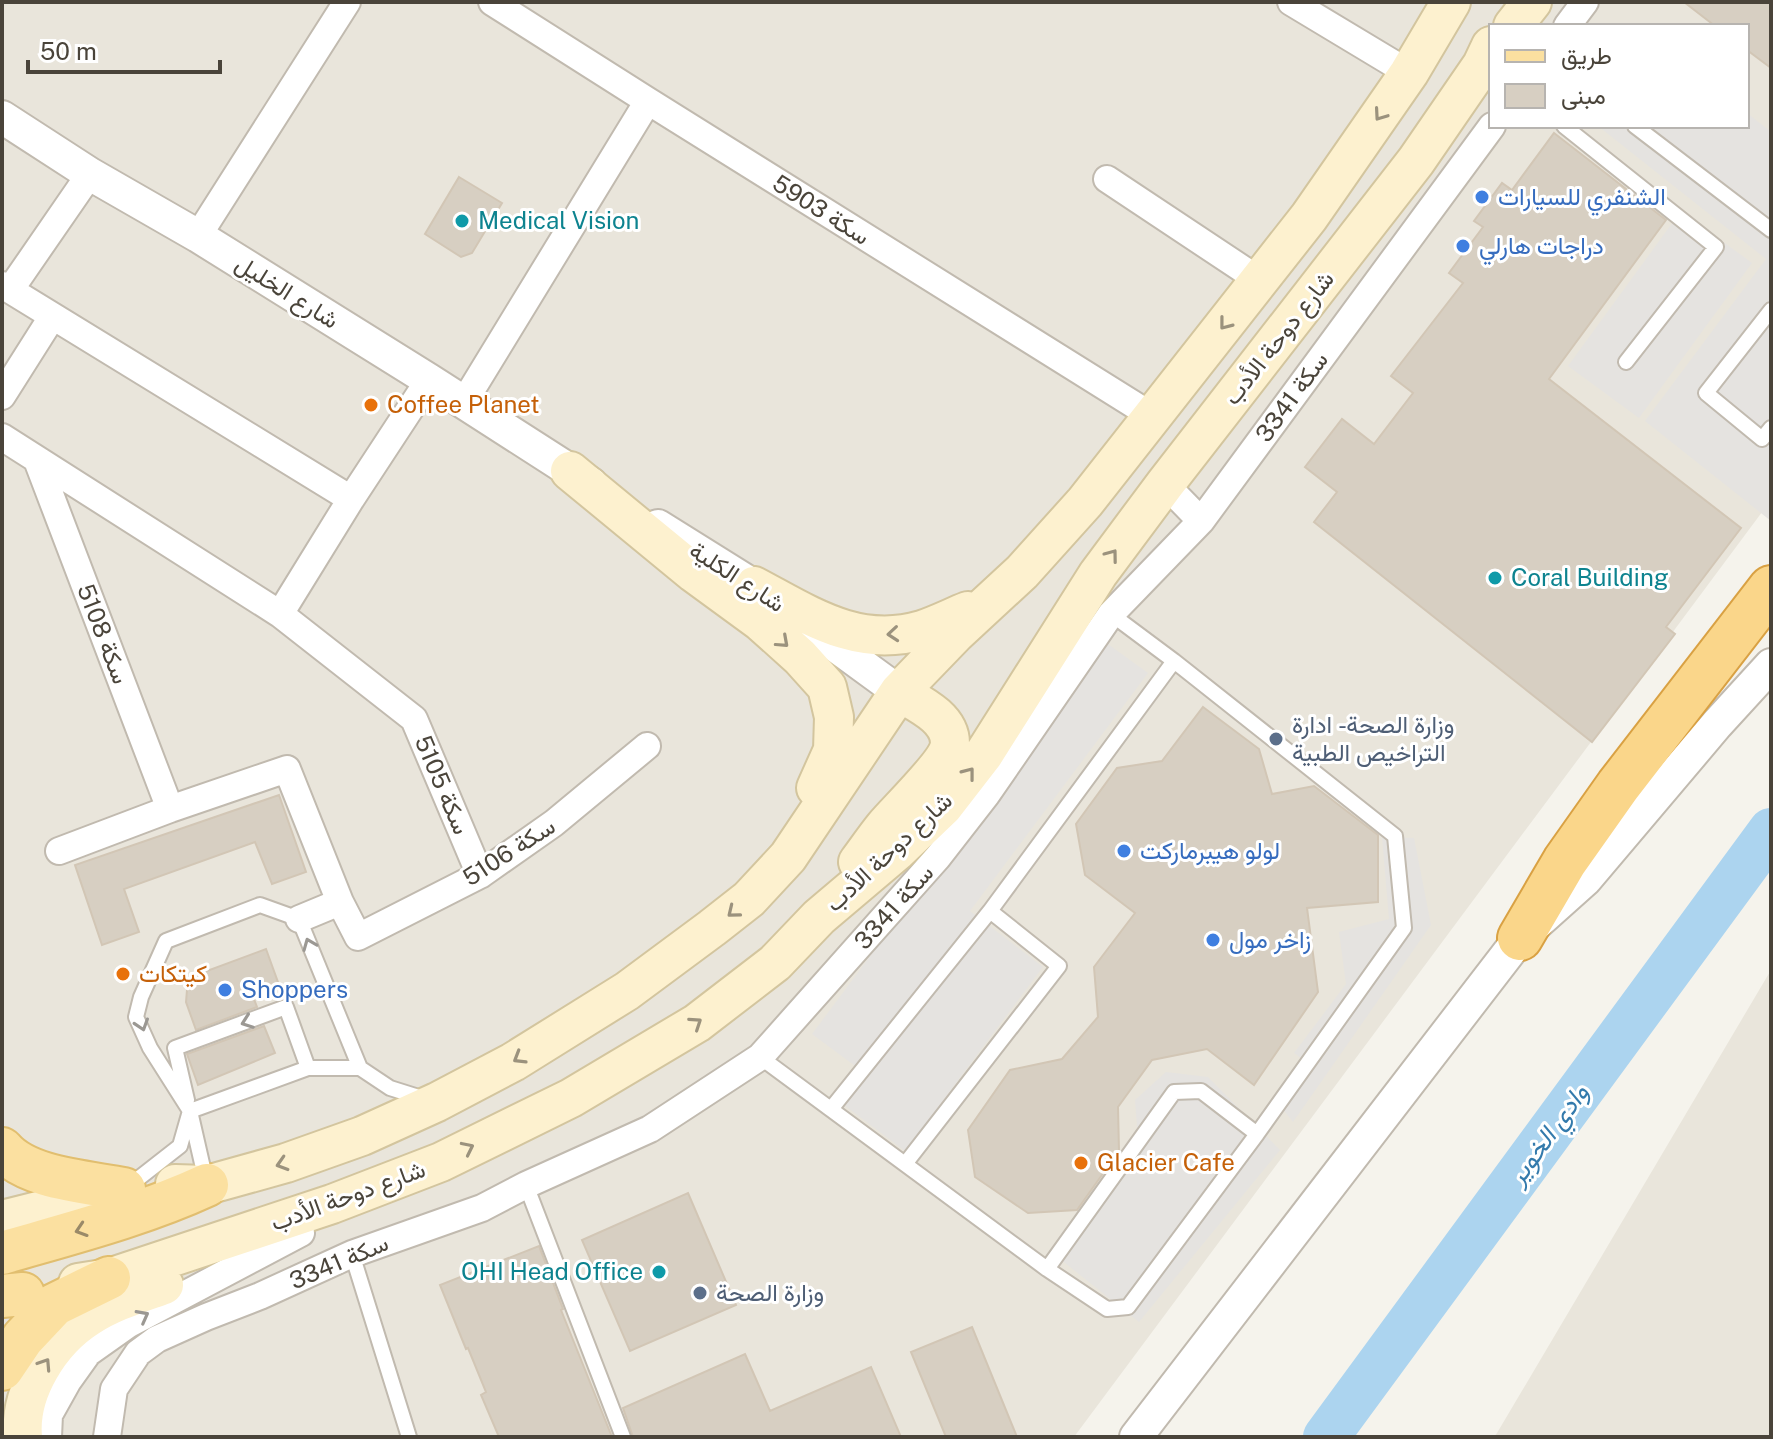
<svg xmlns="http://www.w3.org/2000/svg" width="1773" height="1439" font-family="'Public Sans',Vazirmatn,sans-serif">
	<rect width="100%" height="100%" fill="#f5f3ec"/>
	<path fill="#e9e5db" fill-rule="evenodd" d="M2,2h1769v498l-697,937h-1072zM1491,26h256v100h-256z
		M1771,970v467h-277l3,-4z"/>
	<path fill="#e5e3e0" d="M1747,113l24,19v389l-126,-100 121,-162 -168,-133h149z
		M1681,211l71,52 -113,155 -71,-52z
		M1105,642l43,31 -178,238 73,56 -138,184 -61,-46 22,-31 -54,-40z
		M1382,837l32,1 17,87 -138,197 -12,-15 31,-41 -18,-13 52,-69 -7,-52 50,-13z
		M1166,1072l42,5 72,73 -141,172 -89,-71 88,-112 -3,-39z"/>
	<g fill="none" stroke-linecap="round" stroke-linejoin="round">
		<path stroke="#acd4ef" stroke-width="46" d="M1326,1437l445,-606"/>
	</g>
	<path fill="#d7cfc2" stroke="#d2c6b5" stroke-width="2" d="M1684,2h87v66l-24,-18v-24h-32z
		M1554,133l112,87 -117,159 192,149 -75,99 9,7 -83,108 -278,-220 23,-30 -32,-25 37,-48 32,25 39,-51 -22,-17 72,-93 -14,-10 34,-46 -9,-6 28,-38 10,7z
		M459,177l43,26 -30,50 -11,4 -36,-23z
		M1203,707l56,42 13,45 42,-8 64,49v67l-71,6 11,84 -64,93 -47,-36 -55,11 -34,47 1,44 -42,59 -49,3 -53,-36 -7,-47 42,-60 52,-11 36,-42 -4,-50 41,-54 -50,-38 -9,-51 41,-56 45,-7z
		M279,795l27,77 -34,12 -17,-42 -131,47 15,43 -37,13 -27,-80z
		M266,949l13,36 -27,9 5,13 -61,23 -10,-28 2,-24z
		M264,1026l11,27 -77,32 -11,-31z
		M688,1193l48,112 -106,46 -48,-111z
		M539,1246l24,63 -2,1 51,127h-113l-18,-42 5,-3 -18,-44 -2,1 -26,-64z
		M972,1327l45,110h-71l-35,-85z
		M745,1354l25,57 101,-44 30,70h-268l-10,-29z"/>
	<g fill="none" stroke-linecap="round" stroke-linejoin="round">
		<g stroke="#c1baaf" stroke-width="18">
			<path id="service" d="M1564,126l152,121 -90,115
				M1635,126l136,104
				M1771,310l-65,83 56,46 9,-11
				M1174,661l221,175 9,92 -147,206
				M990,911l184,-250 -63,-47
				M760,1057l287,212 127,-177 27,-1 56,43 -129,173 -21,2 -60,-40
				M187,1100l-12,-52 111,-41 22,61
				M831,1109l159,-198 69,55 -154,198
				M206,1181l-16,-70 118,-43h52l30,20 35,11
				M526,1185l97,252
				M125,1189l55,-43 10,-35 -40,-63 -14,-31 5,-20 25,-56 94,-36 39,14 61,149
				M352,1254l57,183"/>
		</g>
		<g stroke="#c1baaf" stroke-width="30">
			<path id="minor" d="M492,2l156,99 504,315
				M1291,2l118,71
				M1567,26l18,-24
				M1107,179l152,101
				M198,236l149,-234
				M2,285l349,214
				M10,290l80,-116
				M2,396l50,-79
				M464,402l184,-301
				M2,437l278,177 134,105 66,156
				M37,460l133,349
				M1165,484l36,37
				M280,614l71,-115 78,-119
				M59,851l111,-42 117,-40 53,133 18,35 122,-62 74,-52 93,-77
				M299,919l41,-17
				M48,1437l1,-22 19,-34 20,-28 41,-29 172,-91
				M107,1437l7,-48 24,-36 19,-14 49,-22 54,-21 92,-42 130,-46 44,-23 124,-56 110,-72 178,-200 49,-63 124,-180 90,-93 291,-395"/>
		</g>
		<g stroke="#c1baaf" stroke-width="36">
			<path id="tertiary" d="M2,117l88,57 108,62 231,144 162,104
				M658,526l96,60 145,106
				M1136,1437l384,-499 66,-59 131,-155 54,-59"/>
		</g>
		<g stroke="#d3c59e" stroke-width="42">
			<path id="secondary" d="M1513,26l19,-24
				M570,471l124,102 67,49 39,35 27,30 7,30 -1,33 -17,38
				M754,586c55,29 103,63 168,44 15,-5 31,-13 46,-19
				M858,862c9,-12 17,-24 26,-35 14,-17 65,-65 66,-84 0,-26 -33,-40 -51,-51
				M175,1184l32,1 79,-22 76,-27 75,-34 76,-40 114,-71 85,-63 37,-29 39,-42 111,-165 57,-59 66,-61 63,-70 224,-285 100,-144 42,-71
				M2,1220l120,-30
				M78,1283l31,-5 223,-74 109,-42 130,-64 126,-75 78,-60 44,-46 78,-66 46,-44 41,-53 114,-180 67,-90 251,-323 66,-96 9,-19
				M23,1437c-4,-46 28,-96 66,-120 23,-15 50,-23 75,-32"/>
		</g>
		<g stroke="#e1be6f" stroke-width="46">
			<path id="primary" d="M2,1149c25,30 86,33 122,40
				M2,1253c69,-20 140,-38 205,-68
				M2,1296l21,-2
				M2,1369l21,-31 31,-33 55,-27"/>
		</g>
		<g stroke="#d9a143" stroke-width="48">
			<path id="trunk" d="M1520,938l45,-77 53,-75 153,-198"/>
		</g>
		<use href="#service" stroke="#fff" stroke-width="14"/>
		<use href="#minor" stroke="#fff" stroke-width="26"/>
		<use href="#tertiary" stroke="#fff" stroke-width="32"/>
		<use href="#secondary" stroke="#fdf1cf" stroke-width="38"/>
		<use href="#primary" stroke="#fbe0a0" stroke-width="42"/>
		<use href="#trunk" stroke="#fad68a" stroke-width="44"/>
	</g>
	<defs><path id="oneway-chevron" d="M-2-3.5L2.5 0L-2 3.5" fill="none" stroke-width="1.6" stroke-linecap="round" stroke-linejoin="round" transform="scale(2)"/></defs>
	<g stroke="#9b927d">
		<use href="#oneway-chevron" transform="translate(1380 115) rotate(125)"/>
		<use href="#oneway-chevron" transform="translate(1225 324) rotate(128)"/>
		<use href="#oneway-chevron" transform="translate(1112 555) rotate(-53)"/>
		<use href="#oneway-chevron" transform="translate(893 634) rotate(175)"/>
		<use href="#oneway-chevron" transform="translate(783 642) rotate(42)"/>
		<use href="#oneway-chevron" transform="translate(969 773) rotate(-52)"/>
		<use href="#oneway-chevron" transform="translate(733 912) rotate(141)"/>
		<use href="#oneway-chevron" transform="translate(696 1023) rotate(-34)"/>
		<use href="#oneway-chevron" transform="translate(519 1058) rotate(149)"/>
		<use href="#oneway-chevron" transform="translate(468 1148) rotate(-26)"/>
		<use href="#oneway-chevron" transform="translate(282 1164) rotate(163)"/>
		<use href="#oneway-chevron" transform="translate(45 1364) rotate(-57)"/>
	</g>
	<g stroke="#9b9893">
		<use href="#oneway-chevron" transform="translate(309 944) rotate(-112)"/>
		<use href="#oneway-chevron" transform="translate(247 1022) rotate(160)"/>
		<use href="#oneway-chevron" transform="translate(142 1025) rotate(72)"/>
		<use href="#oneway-chevron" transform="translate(143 1316) rotate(-28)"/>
	</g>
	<use stroke="#9a8a68" href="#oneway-chevron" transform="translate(81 1230) rotate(162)"/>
	<g fill="#3f7fe0" stroke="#fff" stroke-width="3">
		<circle cx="1482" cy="197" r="8"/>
		<circle cx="1463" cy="246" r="8"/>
		<circle cx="1124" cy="851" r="8"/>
		<circle cx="1213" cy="940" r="8"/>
		<circle cx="225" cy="990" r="8"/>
	</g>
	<g fill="#0f9aa8" stroke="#fff" stroke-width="3">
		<circle cx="462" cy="221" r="8"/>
		<circle cx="1495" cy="578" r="8"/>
		<circle cx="659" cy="1272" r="8"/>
	</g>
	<g fill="#e8710a" stroke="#fff" stroke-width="3">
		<circle cx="371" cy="405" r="8"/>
		<circle cx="123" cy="974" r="8"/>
		<circle cx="1081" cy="1163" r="8"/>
	</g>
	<g fill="#5c6f8a" stroke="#fff" stroke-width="3">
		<circle cx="1276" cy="739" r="8"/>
		<circle cx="700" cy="1293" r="8"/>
	</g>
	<g text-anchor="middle" stroke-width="6" stroke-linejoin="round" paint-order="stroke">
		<g font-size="24" fill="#366cbe" stroke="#fff" text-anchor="start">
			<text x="1498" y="205">الشنفري للسيارات</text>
			<text x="1479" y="254">دراجات هارلي</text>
			<text x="1140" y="859">لولو هيبرماركت</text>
			<text x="1229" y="948">زاخر مول</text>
			<text x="241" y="998">Shoppers</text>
		</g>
		<g font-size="24" fill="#4a443a" stroke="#fff">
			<text transform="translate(821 210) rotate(32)" y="8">سكة 5903</text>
			<text transform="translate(287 292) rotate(32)" y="8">شارع الخليل</text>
			<text transform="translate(1279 338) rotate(-52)" y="8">شارع دوحة الأدب</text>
			<text transform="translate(1292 397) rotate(-54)" y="8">سكة 3341</text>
			<text transform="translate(737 577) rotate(33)" y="8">شارع الكلية</text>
			<text transform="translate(103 634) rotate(69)" y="8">سكة 5108</text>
			<text transform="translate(442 785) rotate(67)" y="8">سكة 5105</text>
			<text transform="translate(509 852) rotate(-33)" y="8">سكة 5106</text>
			<text transform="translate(889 852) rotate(-43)" y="8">شارع دوحة الأدب</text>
			<text transform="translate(894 907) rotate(-48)" y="8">سكة 3341</text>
			<text transform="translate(348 1196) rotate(-20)" y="8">شارع دوحة الأدب</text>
			<text transform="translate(339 1262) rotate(-23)" y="8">سكة 3341</text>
		</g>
		<g font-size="24" fill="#0d838f" stroke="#fff" text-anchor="start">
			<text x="478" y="229">Medical Vision</text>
			<text x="1511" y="586">Coral Building</text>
			<text x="643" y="1280" text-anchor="end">OHI Head Office</text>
		</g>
		<g font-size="24" fill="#c56008" stroke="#fff" text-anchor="start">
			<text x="387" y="413">Coffee Planet</text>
			<text x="139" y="982">كيتكات</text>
			<text x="1097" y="1171">Glacier Cafe</text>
		</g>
		<g font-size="24" fill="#4e5e75" stroke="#fff" text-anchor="start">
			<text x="1292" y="733">وزارة الصحة - ادارة<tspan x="1292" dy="28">التراخيص الطبية</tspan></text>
			<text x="716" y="1301">وزارة الصحة</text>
		</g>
		<g font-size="26" font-style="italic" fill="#337aac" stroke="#fff">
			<text transform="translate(1548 1134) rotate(-54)" y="9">وادي الخوير</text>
		</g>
	</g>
	<rect width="1773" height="1439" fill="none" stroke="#4a443a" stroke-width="8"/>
	<rect x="1489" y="24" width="260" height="104" fill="#ffffff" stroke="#b7b4b0" stroke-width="2"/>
	<rect x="1505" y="50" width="40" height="12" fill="#fbe0a0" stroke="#b7b4b0" stroke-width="2"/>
	<text x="1561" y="64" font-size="24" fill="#4a443a">طريق</text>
	<rect x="1505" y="84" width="40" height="24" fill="#d7cfc2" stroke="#b7b4b0" stroke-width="2"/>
	<text x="1561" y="104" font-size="24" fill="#4a443a">مبنى</text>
	<path d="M28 60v12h192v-12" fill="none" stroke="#4a443a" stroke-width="4"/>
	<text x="40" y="60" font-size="24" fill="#4a443a" stroke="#ffffff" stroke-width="6" paint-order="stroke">50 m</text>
</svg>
